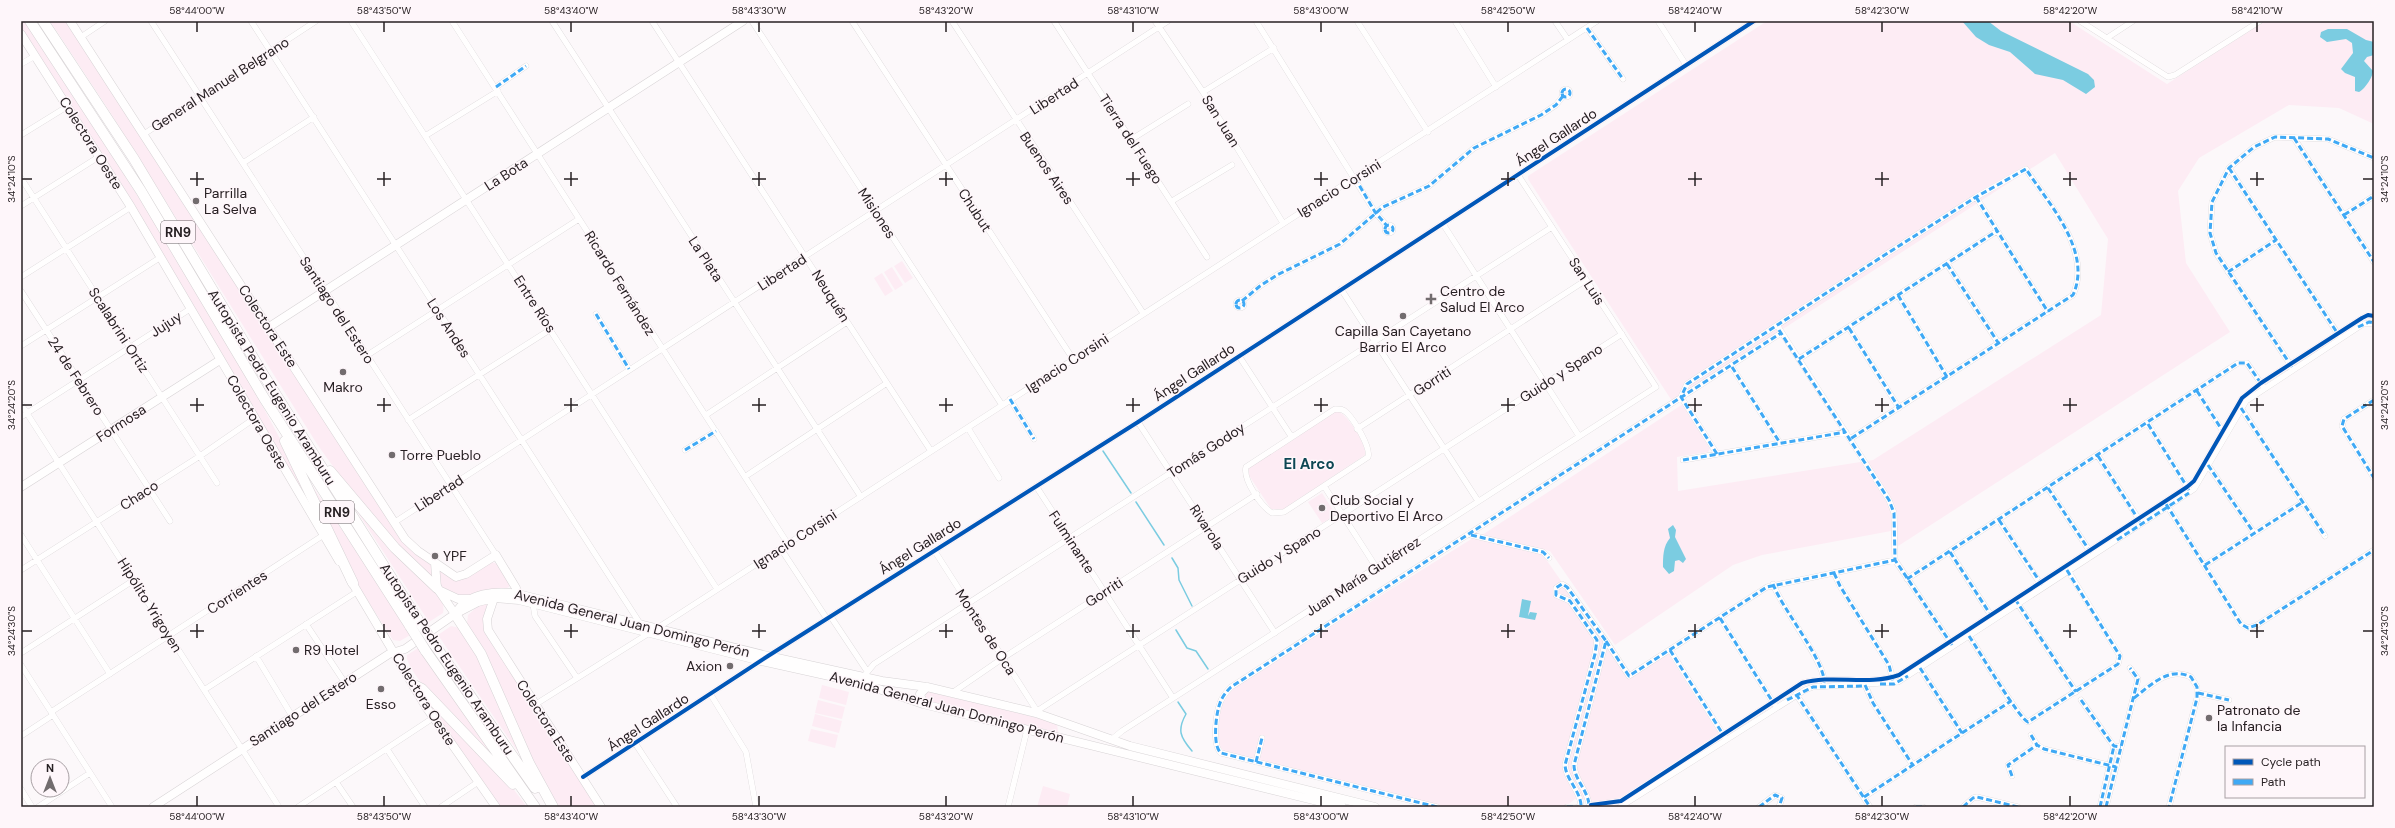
<svg xmlns="http://www.w3.org/2000/svg" width="2395" height="828" font-family="'DM Sans',sans-serif">
	<rect width="100%" height="100%" fill="#fcf8fa"/>
	<path fill="#fdecf4" d="M21,21h3c77,116 153,233 221,354 35,61 67,125 98,188l-282,-473 -40,-60z
		M50,21h17l337,522 27,22 4,16c-45,-41 -83,-87 -118,-137l-207,-332z
		M1767,21h302l98,63 98,-63h109v103l-35,-16 -50,-3 -90,53 -21,33 8,72 44,69 -338,218 -1,-19 -129,24 -29,10 -118,80 -65,-94 -68,-16 201,-131 28,43 -3,5 -31,5 1,34 195,-31 228,-145 7,-76 -53,-86 -383,248 -144,-222v-3z
		M902,261l11,17 -8,5 -11,-17z
		M892,267l11,18 -8,5 -11,-18z
		M882,273l11,18 -8,5 -11,-18z
		M1337,411c10,2 31,35 28,44l-81,54h-13l-23,-35v-7l81,-53z
		M311,484l101,150 -12,7 -7,-1 -31,-48 -52,-107z
		M343,490l86,94c7,9 17,17 14,29l-14,9z
		M1322,493l14,22 -14,8 -14,-21z
		M1473,538l70,17 86,123 39,-25 51,80 -99,65 -13,4 -32,-3 -10,8h-120l-221,-56 -3,-3c-8,-20 -2,-46 13,-61z
		M492,562l5,2 13,20 -1,3c-14,8 -53,14 -66,2 -4,-3 -3,-12 -3,-18l17,10z
		M486,603l2,3 -4,16 113,185h-38l-10,-14 -82,-169 1,-9 12,-11z
		M451,626l9,2 19,28 45,105 -86,-126z
		M420,647l78,116c-16,-15 -95,-90 -91,-108z
		M822,685l27,7 -3,13 -27,-7z
		M931,691l126,32 1,9 -2,1 -131,-33 1,-6z
		M425,699l81,80 21,28h-27z
		M818,700l27,7 -3,12 -27,-6z
		M815,714l27,7 -3,12 -27,-7z
		M811,729l27,6 -3,13 -27,-7z
		M1043,786l27,8 -3,13h-30z"/>
	<path fill="#7bcce1" d="M1962,21h26l13,10 87,43 6,6 1,7 -9,7 -23,-14 -28,-6 -25,-22 -21,-7 -13,-8z
		M2347,29l19,11 8,2v13l-7,2 -3,4 9,10c0,6 -9,19 -14,21l-4,-1v-14l-10,-4 -4,-4 12,-16 -1,-10 -6,-4 -19,3 -7,-5 1,-5 7,-3z
		M1673,525l3,5 -1,7 11,22 -3,4 -4,-3 -4,1 -1,10 -5,3 -6,-7c0,-10 0,-21 7,-29l-2,-9z
		M1522,599l9,2 -3,15 2,-4 7,1 -2,7 -16,-3z"/>
	<g fill="none" stroke-linecap="round" stroke-linejoin="round">
		<path stroke="#7bcce1" stroke-width="1.5" d="M1103,451l28,42
			M1136,502l28,43
			M1172,558l6,10 1,12 13,26
			M1176,630l11,18 9,3 12,18
			M1178,702l8,12c-9,16 -6,23 6,37"/>
		<g stroke="#d7d3d5" stroke-width="6">
			<path id="street" d="M151,21l345,534
				M251,21l390,604
				M351,21l366,568
				M452,21l336,523
				M552,21l309,476
				M652,21l279,430
				M752,21l250,384
				M852,21l221,338
				M952,21l191,292
				M1054,21l153,236
				M1155,21l48,71 80,131
				M1256,21l119,191 12,14
				M1357,21l71,111
				M1455,21l41,66
				M1555,21l13,19
				M1658,21l28,44
				M2080,21l88,56 7,-2 85,-54
				M1587,28l36,51
				M81,37l24,-16
				M2107,38l26,-17
				M21,64l14,-8
				M496,87l30,-21
				M1562 93a4 4 0 1 1 8 0a4 4 0 1 1-8 0Z
				M1203,92l71,-44
				M144,134l172,-113
				M21,135l47,-29
				M425,136l73,-45
				M2294,138l80,124
				M1132,139l56,-35
				M243,163l71,-46
				M2229,168l109,166
				M21,178l196,305
				M1976,197l72,115
				M1172,201l60,-36
				M21,206l79,-50
				M2344,215l30,-19
				M1443,224l136,212
				M1385 229a4 4 0 1 1 8 0a4 4 0 1 1-8 0Z
				M1947,264l52,80
				M2228,272l48,-32
				M21,277l110,-70
				M1341,289l137,212
				M21,291l149,230
				M1898,295l49,82
				M1236 304a4 4 0 1 1 8 0a4 4 0 1 1-8 0Z
				M1242,301l18,-15 17,-11 63,-31 43,-37 46,-21 45,-38 67,-33 15,-10 7,-9
				M596,314l33,55
				M1777,325l112,175 5,13 1,47 57,85
				M1849,328l50,80
				M21,346l140,-89
				M366,356l213,-137
				M1239,356l52,80
				M1799,359l198,-128
				M1732,367l48,76
				M2292,367l-76,-114 -6,-20 2,-31 17,-34 25,-21 21,-10 53,2 46,19
				M2197,391l25,39
				M1010,399l24,40
				M2374,400l-30,19 -2,7 32,52
				M21,404l258,403
				M2241,408l84,128
				M1335,409c5,0 8,0 12,4 7,7 24,34 21,44l-84,55 -12,1c-11,-7 -29,-33 -26,-46z
				M706,415l141,-93
				M21,417l169,-108
				M408,420l143,-91
				M1138,422l137,211
				M2148,424l41,66
				M968,428l31,50
				M1357,429l229,-149
				M685,450l31,-19
				M1717,454l-36,-57 6,-13 193,-126 96,-61 50,-28c22,34 67,82 47,126l-223,144
				M2098,456l42,65
				M1683,460l163,-28
				M2208,465l46,68
				M746,476l141,-93
				M1036,486l137,212
				M1324,486l52,81
				M2048,488l43,65
				M2166,504l75,120 7,4 9,-3 117,-75
				M1999,520l42,65
				M395,522l773,-501
				M21,535l89,139
				M1471,535l72,17 6,6
				M781,549l46,70
				M934,550l103,161 -1,2
				M1950,552l42,65
				M2205,565l98,-63
				M21,570l179,-114 55,-38
				M1834,573l6,13 49,79 4,15
				M1907,579l331,-216h9l15,22
				M1773,584c9,25 52,78 51,98
				M2016,601l60,91
				M533,604l2,12 42,62
				M831,617l36,54
				M1720,618l54,86
				M306,624l39,59
				M1969,636c9,13 50,83 59,86l90,-58 2,-8 -53,-87
				M1606,641l23,35 138,-89 128,-27
				M1670,650l54,86
				M21,653l113,-73
				M256,656l36,60
				M21,665l91,142
				M1920,668l42,65
				M864,676l10,-12 678,-437
				M1865,685l8,18 39,61
				M204,690l154,-99
				M952,693l51,-35 254,-164
				M2198,693l31,7
				M1796,694l74,113
				M711,695l35,57 10,55
				M2134,698c17,-13 35,-32 57,-21l6,10v11l-28,109
				M2081,700l29,41 4,5 7,1
				M536,704l134,-84 927,-599
				M1037,711l585,-377
				M51,712l271,-176
				M2031,735l6,10 7,4 72,18
				M21,736l32,-21
				M1111,740l11,-9 534,-344 -138,-212
				M635,743l42,64
				M387,749l38,58
				M1256,762l6,-24
				M2012,776l-4,-11 29,-20
				M583,777l185,-121 370,-234 616,-401
				M336,782l17,25
				M21,789l11,18
				M1864,797l147,-96
				M1581,805c-1,-15 -15,-25 -16,-40l30,-111 2,-14 -27,-39 -14,-6v-7l6,-4 5,3 39,54 -32,124c0,14 13,24 15,39
				M1591,805l30,-4 181,-118c31,-9 66,3 97,-8l288,-188 7,-6 48,-83 19,-15 101,-65 6,-3 6,1
				M38,807l52,-34
				M298,807l135,-89
				M441,807l37,-25
				M1008,807l19,-77
				M1437,807l-216,-54c-9,-7 -5,-40 -1,-50 2,-6 6,-11 11,-16l550,-354
				M1567,807h8
				M1620,807l185,-117 8,-3 85,-5 269,-175 27,-18 52,-88 117,-77 11,-1
				M1759,807l16,-12 7,3 -3,9
				M1916,807h7
				M1963,807l10,-9 4,-1 41,10
				M2100,807l14,-61
				M2106,807l32,-128 -8,-11"/>
		</g>
		<g stroke="#d7d3d5" stroke-width="9">
			<path id="secondary" d="M70,21l335,518 13,12 38,26 10,-3 30,-19 20,33 1,10
				M21,34l110,173 208,354
				M269,327l474,-306
				M21,487l199,-127
				M435,563l2,25 18,26
				M350,579l76,128 70,100
				M441,591l17,8h13
				M495,595l-8,24 1,11 113,177
				M456,613c11,-20 41,-23 62,-19l250,62 114,25 45,6 109,26 94,33 245,61
				M923,704l-3,-10 7,-7
				M153,807l236,-153 16,-5 50,-35 23,-12 16,-4 25,2 242,61 100,22 62,21 419,103"/>
		</g>
		<g stroke="#d7d3d5" stroke-width="11">
			<path id="highway" d="M30,21l111,170 123,207 146,228
				M43,21l91,138 129,215 155,246
				M285,441l68,142
				M330,471l65,77 42,40
				M455,614l26,40 48,109 24,44
				M434,644l101,144
				M425,650l110,157
				M414,685l8,4 91,95"/>
		</g>
		<use href="#street" stroke="#fffefe" stroke-width="5.5"/>
		<use href="#secondary" stroke="#fffefe" stroke-width="8"/>
		<use href="#highway" stroke="#fffefe" stroke-width="10"/>
		<g stroke="#d7d3d5" stroke-width="11" stroke-linecap="butt">
			<path id="highway-bridge" d="M418,620l16,24
				M410,626l15,24"/>
		</g>
		<use href="#highway-bridge" stroke="#fffefe" stroke-width="10"/>
		<path stroke="#3fa9f5" stroke-width="3" stroke-dasharray="6 3" stroke-linecap="butt" d="M1587,28l36,51
			M496,87l30,-21
			M1562 93a4 4 0 1 1 8 0a4 4 0 1 1-8 0Z
			M2294,138l80,124
			M2229,168l109,166
			M1355,178l20,34 12,14
			M1976,197l72,115
			M2344,215l30,-19
			M1385 229a4 4 0 1 1 8 0a4 4 0 1 1-8 0Z
			M1947,264l52,80
			M2228,272l48,-32
			M1898,295l49,82
			M1236 304a4 4 0 1 1 8 0a4 4 0 1 1-8 0Z
			M1242,301l18,-15 17,-11 63,-31 43,-37 46,-21 45,-38 67,-33 15,-10 7,-9
			M596,314l33,55
			M2358,327l11,-5 5,1
			M1849,328l50,80
			M1779,330l110,170 5,13 1,47 57,85
			M1799,359l198,-128
			M1732,367l48,76
			M2292,367l-76,-114 -6,-20 2,-31 17,-34 25,-21 21,-10 53,2 46,19
			M2197,391l25,39
			M1010,399l24,40
			M2374,400l-30,19 -2,7 32,52
			M2241,408l84,128
			M2148,424l41,66
			M685,450l31,-19
			M1717,454l-36,-57 6,-13 193,-126 96,-61 50,-28c22,34 67,82 47,126l-223,144
			M2098,456l42,66
			M1683,460l163,-28
			M2208,465l46,68
			M2048,488l43,65
			M2166,504l75,120 7,4 9,-3 117,-75
			M1999,520l43,65
			M1471,535l72,17 6,6
			M2117,540l72,-47
			M1950,552l42,65
			M2205,565l98,-63
			M1834,573l6,13 49,79 4,16
			M1907,579l331,-216h9l15,22
			M1773,584c9,25 53,78 51,99
			M2015,599l61,93
			M1720,618l54,86
			M1969,636c9,13 50,83 59,86l90,-58 2,-8 -55,-89
			M1606,641l23,35 138,-89 128,-27
			M1670,650l54,86
			M1920,668l42,65
			M1880,684h14l14,-8
			M1865,685l8,18 39,61
			M2198,693l31,7
			M1796,694l74,113
			M2134,698c17,-13 35,-32 57,-21l6,10v11l-28,109
			M1787,700l26,-13 51,-1
			M2081,700l29,41 4,5 7,1
			M2031,735l6,10 7,4 72,18
			M1256,762l6,-24
			M2012,776l-4,-11 29,-20
			M1864,797l147,-96
			M1581,805c-1,-15 -15,-25 -16,-40l30,-111 2,-14 -27,-39 -14,-6v-7l6,-4 5,3 39,54 -32,124c0,14 13,24 15,39
			M1437,807l-216,-54c-9,-7 -5,-40 -1,-50 2,-6 6,-11 11,-16l550,-354
			M1567,807h8
			M1759,807l16,-12 7,3 -3,9
			M1916,807h7
			M1963,807l10,-9 4,-1 41,10
			M2100,807l14,-61
			M2106,807l32,-128 -8,-11"/>
		<g stroke="#fef6fa" stroke-width="6">
			<path id="cycleway" d="M583,777l185,-121 370,-234 616,-401
				M1591,805l30,-4 181,-118c31,-9 66,3 97,-8l288,-188 7,-6 48,-83 19,-15 101,-65 6,-3 6,1"/>
		</g>
		<use href="#cycleway" stroke="#0057b8" stroke-width="4"/>
	</g>
	<path fill="none" stroke="#272023" stroke-width="1.5" d="M197,22v10M384,22v10M571,22v10M759,22v10M946,22v10M1133,22v10M1321,22v10M1508,22v10M1695,22v10M1882,22v10M2070,22v10M2257,22v10M197,172v14M384,172v14M571,172v14M759,172v14M946,172v14M1133,172v14M1321,172v14M1508,172v14M1695,172v14M1882,172v14M2070,172v14M2257,172v14M22,179h10M190,179h14M377,179h14M564,179h14M752,179h14M939,179h14M1126,179h14M1314,179h14M1501,179h14M1688,179h14M1875,179h14M2063,179h14M2250,179h14M2363,179h10M197,398v14M384,398v14M571,398v14M759,398v14M946,398v14M1133,398v14M1321,398v14M1508,398v14M1695,398v14M1882,398v14M2070,398v14M2257,398v14M22,405h10M190,405h14M377,405h14M564,405h14M752,405h14M939,405h14M1126,405h14M1314,405h14M1501,405h14M1688,405h14M1875,405h14M2063,405h14M2250,405h14M2363,405h10M197,624v14M384,624v14M571,624v14M759,624v14M946,624v14M1133,624v14M1321,624v14M1508,624v14M1695,624v14M1882,624v14M2070,624v14M2257,624v14M22,631h10M190,631h14M377,631h14M564,631h14M752,631h14M939,631h14M1126,631h14M1314,631h14M1501,631h14M1688,631h14M1875,631h14M2063,631h14M2250,631h14M2363,631h10M197,796v10M384,796v10M571,796v10M759,796v10M946,796v10M1133,796v10M1321,796v10M1508,796v10M1695,796v10M1882,796v10M2070,796v10"/>
	<g fill="#726c6e" stroke="#fef6fa" stroke-width="1.5">
		<circle cx="196" cy="201" r="4"/>
		<path d="M1429 293h4v4h4v4h-4v4h-4v-4h-4v-4h4z"/>
		<circle cx="1403" cy="316" r="4"/>
		<circle cx="343" cy="372" r="4"/>
		<circle cx="392" cy="455" r="4"/>
		<circle cx="1322" cy="508" r="4"/>
		<circle cx="435" cy="556" r="4"/>
		<circle cx="296" cy="650" r="4"/>
		<circle cx="730" cy="666" r="4"/>
		<circle cx="381" cy="689" r="4"/>
		<circle cx="2209" cy="718" r="4"/>
	</g>
	<g text-anchor="middle" stroke-width="3" stroke-linejoin="round" paint-order="stroke">
		<g fill="#fef6fa" stroke="#686064" stroke-width="1">
			<rect x="161" y="221" width="34" height="22" rx="3"/>
			<rect x="320" y="501" width="34" height="22" rx="3"/>
		</g>
		<g font-size="13" font-weight="bold" fill="#272023">
			<text x="178" y="237">RN9</text>
			<text x="337" y="517">RN9</text>
		</g>
		<g font-size="14" fill="#272023" stroke="#fef6fa">
			<text transform="translate(220 84) rotate(-33)" y="5">General Manuel Belgrano</text>
			<text transform="translate(1054 96) rotate(-33)" y="5">Libertad</text>
			<text transform="translate(1221 121) rotate(58)" y="5">San Juan</text>
			<text transform="translate(1556 137) rotate(-33)" y="5">Ángel Gallardo</text>
			<text transform="translate(1131 139) rotate(57)" y="5">Tierra del Fuego</text>
			<text transform="translate(91 143) rotate(58)" y="5">Colectora Oeste</text>
			<text transform="translate(1047 168) rotate(56)" y="5">Buenos Aires</text>
			<text transform="translate(506 174) rotate(-33)" y="5">La Bota</text>
			<text transform="translate(1339 188) rotate(-32)" y="5">Ignacio Corsini</text>
			<text transform="translate(975 210) rotate(57)" y="5">Chubut</text>
			<text transform="translate(877 213) rotate(57)" y="5">Misiones</text>
			<text transform="translate(706 259) rotate(57)" y="5">La Plata</text>
			<text transform="translate(782 272) rotate(-33)" y="5">Libertad</text>
			<text transform="translate(1587 281) rotate(57)" y="5">San Luis</text>
			<text transform="translate(620 283) rotate(58)" y="5">Ricardo Fernández</text>
			<text transform="translate(831 296) rotate(58)" y="5">Neuquén</text>
			<text transform="translate(535 304) rotate(57)" y="5">Entre Ríos</text>
			<text transform="translate(337 310) rotate(57)" y="5">Santiago del Estero</text>
			<text transform="translate(166 324) rotate(-33)" y="5">Jujuy</text>
			<text transform="translate(268 326) rotate(57)" y="5">Colectora Este</text>
			<text transform="translate(449 328) rotate(57)" y="5">Los Andes</text>
			<text transform="translate(119 330) rotate(57)" y="5">Scalabrini Ortiz</text>
			<text transform="translate(1067 363) rotate(-33)" y="5">Ignacio Corsini</text>
			<text transform="translate(1194 372) rotate(-33)" y="5">Ángel Gallardo</text>
			<text transform="translate(1561 373) rotate(-33)" y="5">Guido y Spano</text>
			<text transform="translate(76 376) rotate(57)" y="5">24 de Febrero</text>
			<text transform="translate(1432 381) rotate(-33)" y="5">Gorriti</text>
			<text transform="translate(272 387) rotate(58)" y="5">Autopista Pedro Eugenio Aramburu</text>
			<text transform="translate(257 422) rotate(60)" y="5">Colectora Oeste</text>
			<text transform="translate(121 423) rotate(-33)" y="5">Formosa</text>
			<text transform="translate(1206 450) rotate(-33)" y="5">Tomás Godoy</text>
			<text transform="translate(439 493) rotate(-33)" y="5">Libertad</text>
			<text transform="translate(139 495) rotate(-33)" y="5">Chaco</text>
			<text transform="translate(1207 527) rotate(57)" y="5">Rivarola</text>
			<text transform="translate(795 539) rotate(-33)" y="5">Ignacio Corsini</text>
			<text transform="translate(1072 542) rotate(57)" y="5">Fulminante</text>
			<text transform="translate(920 546) rotate(-32)" y="5">Ángel Gallardo</text>
			<text transform="translate(1279 555) rotate(-32)" y="5">Guido y Spano</text>
			<text transform="translate(1363 576) rotate(-33)" y="5">Juan María Gutiérrez</text>
			<text transform="translate(237 592) rotate(-33)" y="5">Corrientes</text>
			<text transform="translate(1104 592) rotate(-33)" y="5">Gorriti</text>
			<text transform="translate(150 605) rotate(58)" y="5">Hipólito Yrigoyen</text>
			<text transform="translate(632 623) rotate(14)" y="5">Avenida General Juan Domingo Perón</text>
			<text transform="translate(986 632) rotate(57)" y="5">Montes de Oca</text>
			<text transform="translate(447 659) rotate(56)" y="5">Autopista Pedro Eugenio Aramburu</text>
			<text transform="translate(424 699) rotate(58)" y="5">Colectora Oeste</text>
			<text transform="translate(947 707) rotate(15)" y="5">Avenida General Juan Domingo Perón</text>
			<text transform="translate(303 709) rotate(-33)" y="5">Santiago del Estero</text>
			<text transform="translate(546 721) rotate(57)" y="5">Colectora Este</text>
			<text transform="translate(648 722) rotate(-33)" y="5">Ángel Gallardo</text>
		</g>
		<g font-size="14" fill="#272023" stroke="#fef6fa" text-anchor="start">
			<text x="204" y="198">Parrilla<tspan x="204" dy="16">La Selva</tspan></text>
			<text x="1440" y="296">Centro de<tspan x="1440" dy="16">Salud El Arco</tspan></text>
			<text x="1403" y="336" text-anchor="middle">Capilla San Cayetano<tspan x="1403" dy="16">Barrio El Arco</tspan></text>
			<text x="343" y="392" text-anchor="middle">Makro</text>
			<text x="400" y="460">Torre Pueblo</text>
			<text x="1330" y="505">Club Social y<tspan x="1330" dy="16">Deportivo El Arco</tspan></text>
			<text x="443" y="561">YPF</text>
			<text x="304" y="655">R9 Hotel</text>
			<text x="722" y="671" text-anchor="end">Axion</text>
			<text x="381" y="709" text-anchor="middle">Esso</text>
			<text x="2217" y="715">Patronato de<tspan x="2217" dy="16">la Infancia</tspan></text>
		</g>
		<g font-size="15" font-weight="bold" fill="#0d4754" stroke="#fef6fa">
			<text x="1309" y="469">El Arco</text>
		</g>
	</g>
	<rect width="2395" height="828" fill="none" stroke="#fef6fa" stroke-width="44"/>
	<rect x="2225" y="746" width="140" height="52" fill="#fef6fa" stroke="#a8a0a4"/>
	<rect x="2233" y="759" width="20" height="6" fill="#0057b8" stroke="#a8a0a4"/>
	<text x="2261" y="766" font-size="12" fill="#272023">Cycle path</text>
	<rect x="2233" y="779" width="20" height="6" fill="#3fa9f5" stroke="#a8a0a4"/>
	<text x="2261" y="786" font-size="12" fill="#272023">Path</text>
	<g transform="translate(50 778)"><circle r="19" fill="#fef6fa" stroke="#a8a0a4"/>
	<path d="M0-3L7 15L0 10L-7 15Z" fill="#726c6e"/>
	<text y="-6" font-size="11" font-weight="bold" text-anchor="middle" fill="#272023">N</text>
	</g>
	<rect x="22" y="22" width="2351" height="784" fill="none" stroke="#272023" stroke-width="1.5"/>
	<g font-size="10" text-anchor="middle" fill="#272023">
		<text x="197" y="14">58°44'00"W</text>
		<text x="384" y="14">58°43'50"W</text>
		<text x="571" y="14">58°43'40"W</text>
		<text x="759" y="14">58°43'30"W</text>
		<text x="946" y="14">58°43'20"W</text>
		<text x="1133" y="14">58°43'10"W</text>
		<text x="1321" y="14">58°43'00"W</text>
		<text x="1508" y="14">58°42'50"W</text>
		<text x="1695" y="14">58°42'40"W</text>
		<text x="1882" y="14">58°42'30"W</text>
		<text x="2070" y="14">58°42'20"W</text>
		<text x="2257" y="14">58°42'10"W</text>
		<text transform="translate(11 179) rotate(-90)" y="4">34°24'10"S</text>
		<text transform="translate(2384 179) rotate(-90)" y="4">34°24'10"S</text>
		<text transform="translate(11 405) rotate(-90)" y="4">34°24'20"S</text>
		<text transform="translate(2384 405) rotate(-90)" y="4">34°24'20"S</text>
		<text transform="translate(11 631) rotate(-90)" y="4">34°24'30"S</text>
		<text transform="translate(2384 631) rotate(-90)" y="4">34°24'30"S</text>
		<text x="197" y="820">58°44'00"W</text>
		<text x="384" y="820">58°43'50"W</text>
		<text x="571" y="820">58°43'40"W</text>
		<text x="759" y="820">58°43'30"W</text>
		<text x="946" y="820">58°43'20"W</text>
		<text x="1133" y="820">58°43'10"W</text>
		<text x="1321" y="820">58°43'00"W</text>
		<text x="1508" y="820">58°42'50"W</text>
		<text x="1695" y="820">58°42'40"W</text>
		<text x="1882" y="820">58°42'30"W</text>
		<text x="2070" y="820">58°42'20"W</text>
	</g>
</svg>
